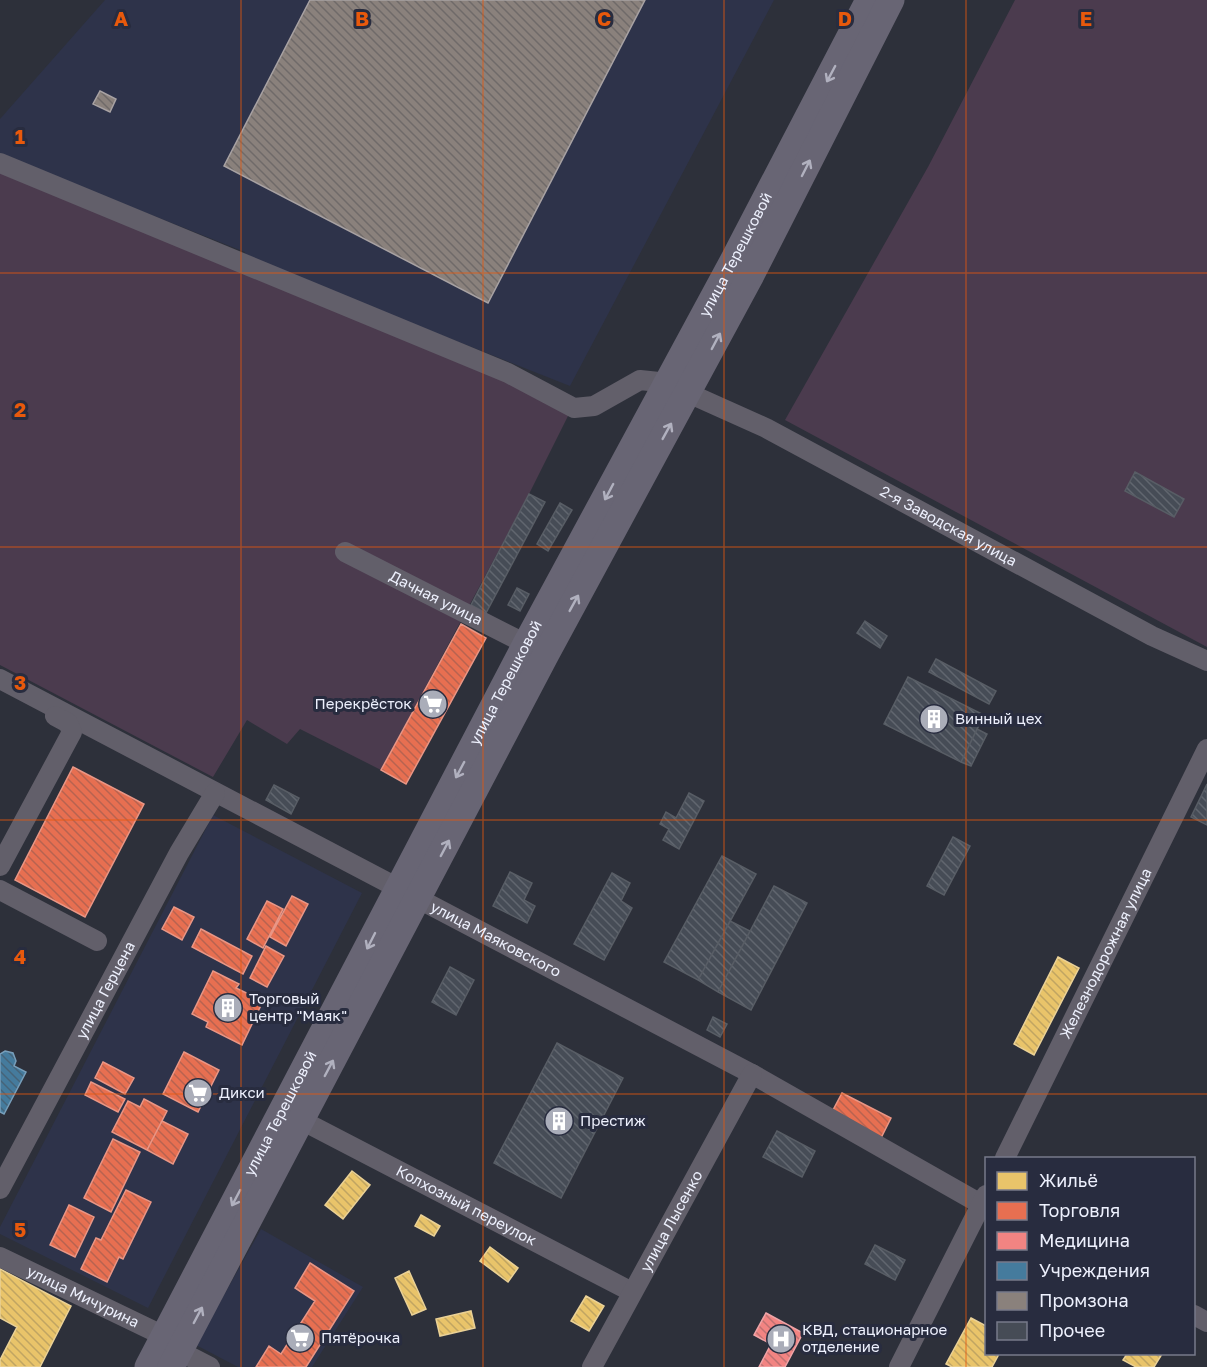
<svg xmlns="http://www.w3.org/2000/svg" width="1207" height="1367" font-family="'Golos Text',sans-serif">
	<defs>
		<pattern id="homes-back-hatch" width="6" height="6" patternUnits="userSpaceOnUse" patternTransform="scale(1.5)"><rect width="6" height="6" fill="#e9c46a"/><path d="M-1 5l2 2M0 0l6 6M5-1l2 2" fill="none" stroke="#c0a562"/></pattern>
		<pattern id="shops-back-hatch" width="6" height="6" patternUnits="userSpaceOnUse" patternTransform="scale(1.5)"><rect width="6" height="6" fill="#e76f51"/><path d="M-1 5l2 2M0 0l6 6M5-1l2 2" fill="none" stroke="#b76350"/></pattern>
		<pattern id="health-back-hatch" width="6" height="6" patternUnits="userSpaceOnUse" patternTransform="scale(1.5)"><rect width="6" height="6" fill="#f28482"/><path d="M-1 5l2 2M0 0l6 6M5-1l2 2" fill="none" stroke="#bf7272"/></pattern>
		<pattern id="public-back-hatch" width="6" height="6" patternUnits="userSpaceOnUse" patternTransform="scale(1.5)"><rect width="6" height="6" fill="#457b9d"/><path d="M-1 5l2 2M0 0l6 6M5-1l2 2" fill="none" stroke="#466479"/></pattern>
		<pattern id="industry-back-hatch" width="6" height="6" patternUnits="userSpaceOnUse" patternTransform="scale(1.5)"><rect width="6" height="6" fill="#8a817c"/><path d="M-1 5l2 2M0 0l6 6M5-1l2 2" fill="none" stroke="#6f6a69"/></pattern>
		<pattern id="building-back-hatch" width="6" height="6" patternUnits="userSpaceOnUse" patternTransform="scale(1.5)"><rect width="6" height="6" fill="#464c56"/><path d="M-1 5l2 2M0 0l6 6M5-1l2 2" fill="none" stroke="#61666f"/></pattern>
	</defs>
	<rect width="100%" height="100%" fill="#2d303a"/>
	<path fill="#2e334a" d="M105,0h669l-204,386 -324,-128 -1,-6 -245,-97v-36z
		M213,815l149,78 -214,415 -148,-74v-7z
		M261,1229l102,58 -51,80h-74l-42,-22z"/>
	<path fill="#4b3b4e" d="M1015,0h192v647l-422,-227 143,-253z
		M0,171l480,197 90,44 -41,82 -148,276 -81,-41 -13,15 -40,-24 -34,57 -213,-112z"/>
	<path fill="url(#homes-back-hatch)" stroke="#ead196" stroke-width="1.5" d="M1058,957l21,11 -45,87 -20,-11z
		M352,1171l18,14 -27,34 -18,-14z
		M421,1215l19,11 -6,10 -19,-10z
		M490,1247l28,21 -10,14 -28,-21z
		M0,1269l71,37 -31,61h-40v-7l17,-33 -17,-9z
		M409,1271l17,38 -14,6 -17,-37z
		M586,1296l18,10 -15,25 -18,-10z
		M471,1311l4,17 -35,8 -4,-17z
		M971,1318l15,8v28h13l-7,13h-40l-6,-3z
		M1127,1354h35l-8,13h-18l-13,-7z"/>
	<path fill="url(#shops-back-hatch)" stroke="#e99685" stroke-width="1.5" d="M461,624l25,14 -80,146 -25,-14z
		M73,767l71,37 -59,113 -70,-37z
		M292,896l16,8 -22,42 -16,-9z
		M267,901l16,8 -20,39 -16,-9z
		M174,907l20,10 -12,23 -20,-11z
		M201,929l51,27 -9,18 -51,-27z
		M266,946l18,10 -17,31 -17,-9z
		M213,971l26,13 -3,4 27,13 -21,44 -36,-18 2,-5 -16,-8z
		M184,1052l35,18 -21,42 -35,-18z
		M103,1062l31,16 -9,16 -30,-16z
		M91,1082l34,17 -7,13 -33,-17z
		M842,1093l49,25 -10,20 -49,-26z
		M144,1099l23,12 -20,39 -35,-18 16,-31 12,6z
		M162,1121l26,13 -15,30 -26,-14z
		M113,1139l27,13 -29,60 -27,-14z
		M126,1190l25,12 -28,57 -4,-2 -12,25 -26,-13 15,-31 5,2z
		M69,1205l25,12 -19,40 -25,-12z
		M310,1263l44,28 -48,76h-50l13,-21 12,8 34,-53 -20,-13z"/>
	<path fill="url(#health-back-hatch)" stroke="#f0a4a7" stroke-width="1.5" d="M766,1313l37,20 -18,34h-26l12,-23 -17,-9z"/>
	<path fill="url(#public-back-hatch)" stroke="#779eba" stroke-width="1.5" d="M5,1051l8,2 3,8 -2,5 12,6 -22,42 -4,-2v-58z"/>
	<path fill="url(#industry-back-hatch)" stroke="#a8a2a3" stroke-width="1.5" d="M310,0h335l-157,303 -264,-137z
		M100,91l16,8 -6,13 -17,-8z"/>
	<path fill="url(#building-back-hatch)" stroke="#585d65" stroke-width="1.5" d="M1135,472l49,27 -10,18 -49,-26z
		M529,494l16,8 -59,111 -15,-8z
		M560,503l12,7 -24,41 -11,-7z
		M517,588l12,6 -9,17 -12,-6z
		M865,621l22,15 -7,12 -23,-15z
		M936,659l60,32 -7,13 -60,-32z
		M908,677l76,38 -23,47 -77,-38z
		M977,729l10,5 -16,32 -10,-4z
		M1207,784v41l-16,-8z
		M274,785l25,13 -8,16 -25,-14z
		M689,793l15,8 -25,48 -16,-9 6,-11 -9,-5 6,-12 10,6z
		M953,837l17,9 -26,49 -17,-9z
		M722,856l34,18 -58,106 -34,-18z
		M510,872l22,11 -8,17 11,6 -8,17 -34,-17z
		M612,873l18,10 -9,18 11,7 -28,52 -30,-16z
		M774,886l33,17 -56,107 -33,-18z
		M730,921l20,10 -32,61 -20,-12z
		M450,967l24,13 -18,35 -24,-13z
		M713,1017l14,7 -7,13 -13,-7z
		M557,1043l66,35 -62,120 -67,-35z
		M777,1131l38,20 -13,26 -39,-20z
		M875,1245l30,15 -10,20 -30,-16z"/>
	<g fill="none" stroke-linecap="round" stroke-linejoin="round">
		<g stroke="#625f6a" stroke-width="20">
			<path id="s1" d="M0,163l508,210 66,35 20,-2 46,-26 19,2 29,11 78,35 386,208 55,25"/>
			<path id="s2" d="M345,552l181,92"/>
			<path id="s3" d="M0,679l752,395 234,133"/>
			<path d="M0,866l72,-134 -4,-9 -13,-7"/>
			<path d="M0,890l97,51"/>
			<path id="s4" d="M301,1120l331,172"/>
			<path id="s5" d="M1005,1158l202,-409"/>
			<path id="s6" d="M0,1189l179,-336 36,-60"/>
			<path id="s7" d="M0,1257l164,79"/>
			<path d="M1194,1315l13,7"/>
			<path d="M179,1351l31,16"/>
			<path id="s8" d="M592,1367l160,-293"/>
			<path d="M899,1367l87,-172"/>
		</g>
		<g stroke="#686574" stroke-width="27">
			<path id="s9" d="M148,1367l378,-723 206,-381 137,-263"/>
			<path d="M171,1367l375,-713 205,-379 140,-275"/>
		</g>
	</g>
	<defs><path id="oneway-shaft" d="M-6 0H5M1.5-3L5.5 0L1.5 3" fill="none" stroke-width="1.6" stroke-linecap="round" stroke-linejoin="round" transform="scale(1.5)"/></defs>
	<g stroke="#b1b1bf">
		<use href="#oneway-shaft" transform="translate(831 74) rotate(118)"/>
		<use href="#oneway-shaft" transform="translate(806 168) rotate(-63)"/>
		<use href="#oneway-shaft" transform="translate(716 341) rotate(-62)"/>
		<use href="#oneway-shaft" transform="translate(667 431) rotate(-61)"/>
		<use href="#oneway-shaft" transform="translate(609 492) rotate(118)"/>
		<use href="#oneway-shaft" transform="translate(574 603) rotate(-61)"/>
		<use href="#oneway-shaft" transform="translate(460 770) rotate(118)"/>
		<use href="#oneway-shaft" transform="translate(445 848) rotate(-62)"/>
		<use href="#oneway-shaft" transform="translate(371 941) rotate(117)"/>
		<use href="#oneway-shaft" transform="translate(329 1068) rotate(-62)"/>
		<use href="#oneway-shaft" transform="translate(236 1198) rotate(118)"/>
		<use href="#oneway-shaft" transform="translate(198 1315) rotate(-62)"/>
	</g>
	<path fill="none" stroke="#e8590c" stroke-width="1.5" stroke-opacity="0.55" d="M241,0v1367M483,0v1367M724,0v1367M966,0v1367M0,273h1207M0,547h1207M0,820h1207M0,1094h1207"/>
	<defs>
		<g id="supermarket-disc" transform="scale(1.5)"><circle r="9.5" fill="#aaadb9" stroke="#282c3f"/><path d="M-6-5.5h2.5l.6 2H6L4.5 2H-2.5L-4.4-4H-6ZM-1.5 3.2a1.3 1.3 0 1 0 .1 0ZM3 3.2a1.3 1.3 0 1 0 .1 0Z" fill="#fff"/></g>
		<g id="building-disc" transform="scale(1.5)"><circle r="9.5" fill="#aaadb9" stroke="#282c3f"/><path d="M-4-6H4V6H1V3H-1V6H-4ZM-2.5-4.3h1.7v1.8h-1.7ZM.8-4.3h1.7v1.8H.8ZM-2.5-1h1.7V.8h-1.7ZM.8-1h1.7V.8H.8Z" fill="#fff"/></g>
		<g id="hospital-disc" transform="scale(1.5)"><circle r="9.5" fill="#aaadb9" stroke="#282c3f"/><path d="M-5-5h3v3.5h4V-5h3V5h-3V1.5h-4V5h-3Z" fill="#fff"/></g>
	</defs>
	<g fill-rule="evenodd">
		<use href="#supermarket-disc" x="433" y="704"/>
		<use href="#building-disc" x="934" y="719"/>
		<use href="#building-disc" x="228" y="1008"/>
		<use href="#supermarket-disc" x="198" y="1093"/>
		<use href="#building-disc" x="559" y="1121"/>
		<use href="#supermarket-disc" x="300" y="1338"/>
		<use href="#hospital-disc" x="781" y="1339"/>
	</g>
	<g text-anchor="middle" stroke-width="6" stroke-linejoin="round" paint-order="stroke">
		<g font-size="15" fill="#edf0fd" stroke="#282c3f">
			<text dy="5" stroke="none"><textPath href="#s9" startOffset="1258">улица Терешковой</textPath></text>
			<text dy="5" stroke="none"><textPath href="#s1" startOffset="1040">2-я Заводская улица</textPath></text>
			<text dy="5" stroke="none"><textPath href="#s2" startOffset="102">Дачная улица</textPath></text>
			<text dy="5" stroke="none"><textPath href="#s9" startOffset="772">улица Терешковой</textPath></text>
			<text dy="5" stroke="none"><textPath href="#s3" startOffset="560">улица Маяковского</textPath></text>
			<text dy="5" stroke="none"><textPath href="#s5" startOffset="228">Железнодорожная улица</textPath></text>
			<text dy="5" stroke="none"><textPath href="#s6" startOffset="225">улица Герцена</textPath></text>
			<text dy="5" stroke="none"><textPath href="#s9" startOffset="286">улица Терешковой</textPath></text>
			<text dy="5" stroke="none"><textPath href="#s4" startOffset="186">Колхозный переулок</textPath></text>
			<text dy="5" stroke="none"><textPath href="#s8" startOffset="166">улица Лысенко</textPath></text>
			<text dy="5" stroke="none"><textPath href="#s7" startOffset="92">улица Мичурина</textPath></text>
		</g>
		<g font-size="15" fill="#edf0fd" stroke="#282c3f" text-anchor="start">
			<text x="412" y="709" text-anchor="end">Перекрёсток</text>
			<text x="955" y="724">Винный цех</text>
			<text x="249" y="1004">Торговый<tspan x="249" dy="17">центр "Маяк"</tspan></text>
			<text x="219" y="1098">Дикси</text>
			<text x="580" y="1126">Престиж</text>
			<text x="802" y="1335">КВД, стационарное<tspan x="802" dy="17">отделение</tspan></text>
			<text x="321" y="1343">Пятёрочка</text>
		</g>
	</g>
	<g font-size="20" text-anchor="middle" font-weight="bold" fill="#e8590c" stroke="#282c3f" stroke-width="6" stroke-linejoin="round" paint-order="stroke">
		<text x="121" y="26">A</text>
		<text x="362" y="26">B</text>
		<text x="604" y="26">C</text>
		<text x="845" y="26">D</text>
		<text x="1086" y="26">E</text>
		<text x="20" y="144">1</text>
		<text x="20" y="417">2</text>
		<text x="20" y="690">3</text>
		<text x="20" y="964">4</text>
		<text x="20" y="1237">5</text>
	</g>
	<rect x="985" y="1157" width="210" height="198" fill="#282c3f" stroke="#777a8b" stroke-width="1.5"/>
	<rect x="997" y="1172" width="30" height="18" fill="#e9c46a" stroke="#777a8b" stroke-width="1.5"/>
	<text x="1039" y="1187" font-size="18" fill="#edf0fd">Жильё</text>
	<rect x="997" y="1202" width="30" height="18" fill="#e76f51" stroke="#777a8b" stroke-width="1.5"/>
	<text x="1039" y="1217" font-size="18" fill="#edf0fd">Торговля</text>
	<rect x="997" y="1232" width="30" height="18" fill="#f28482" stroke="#777a8b" stroke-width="1.5"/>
	<text x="1039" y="1247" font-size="18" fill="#edf0fd">Медицина</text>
	<rect x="997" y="1262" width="30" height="18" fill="#457b9d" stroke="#777a8b" stroke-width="1.5"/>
	<text x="1039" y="1277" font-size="18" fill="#edf0fd">Учреждения</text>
	<rect x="997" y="1292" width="30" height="18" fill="#8a817c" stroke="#777a8b" stroke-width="1.5"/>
	<text x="1039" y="1307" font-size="18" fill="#edf0fd">Промзона</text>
	<rect x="997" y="1322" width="30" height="18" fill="#464c56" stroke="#777a8b" stroke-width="1.5"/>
	<text x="1039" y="1337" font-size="18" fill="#edf0fd">Прочее</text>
</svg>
